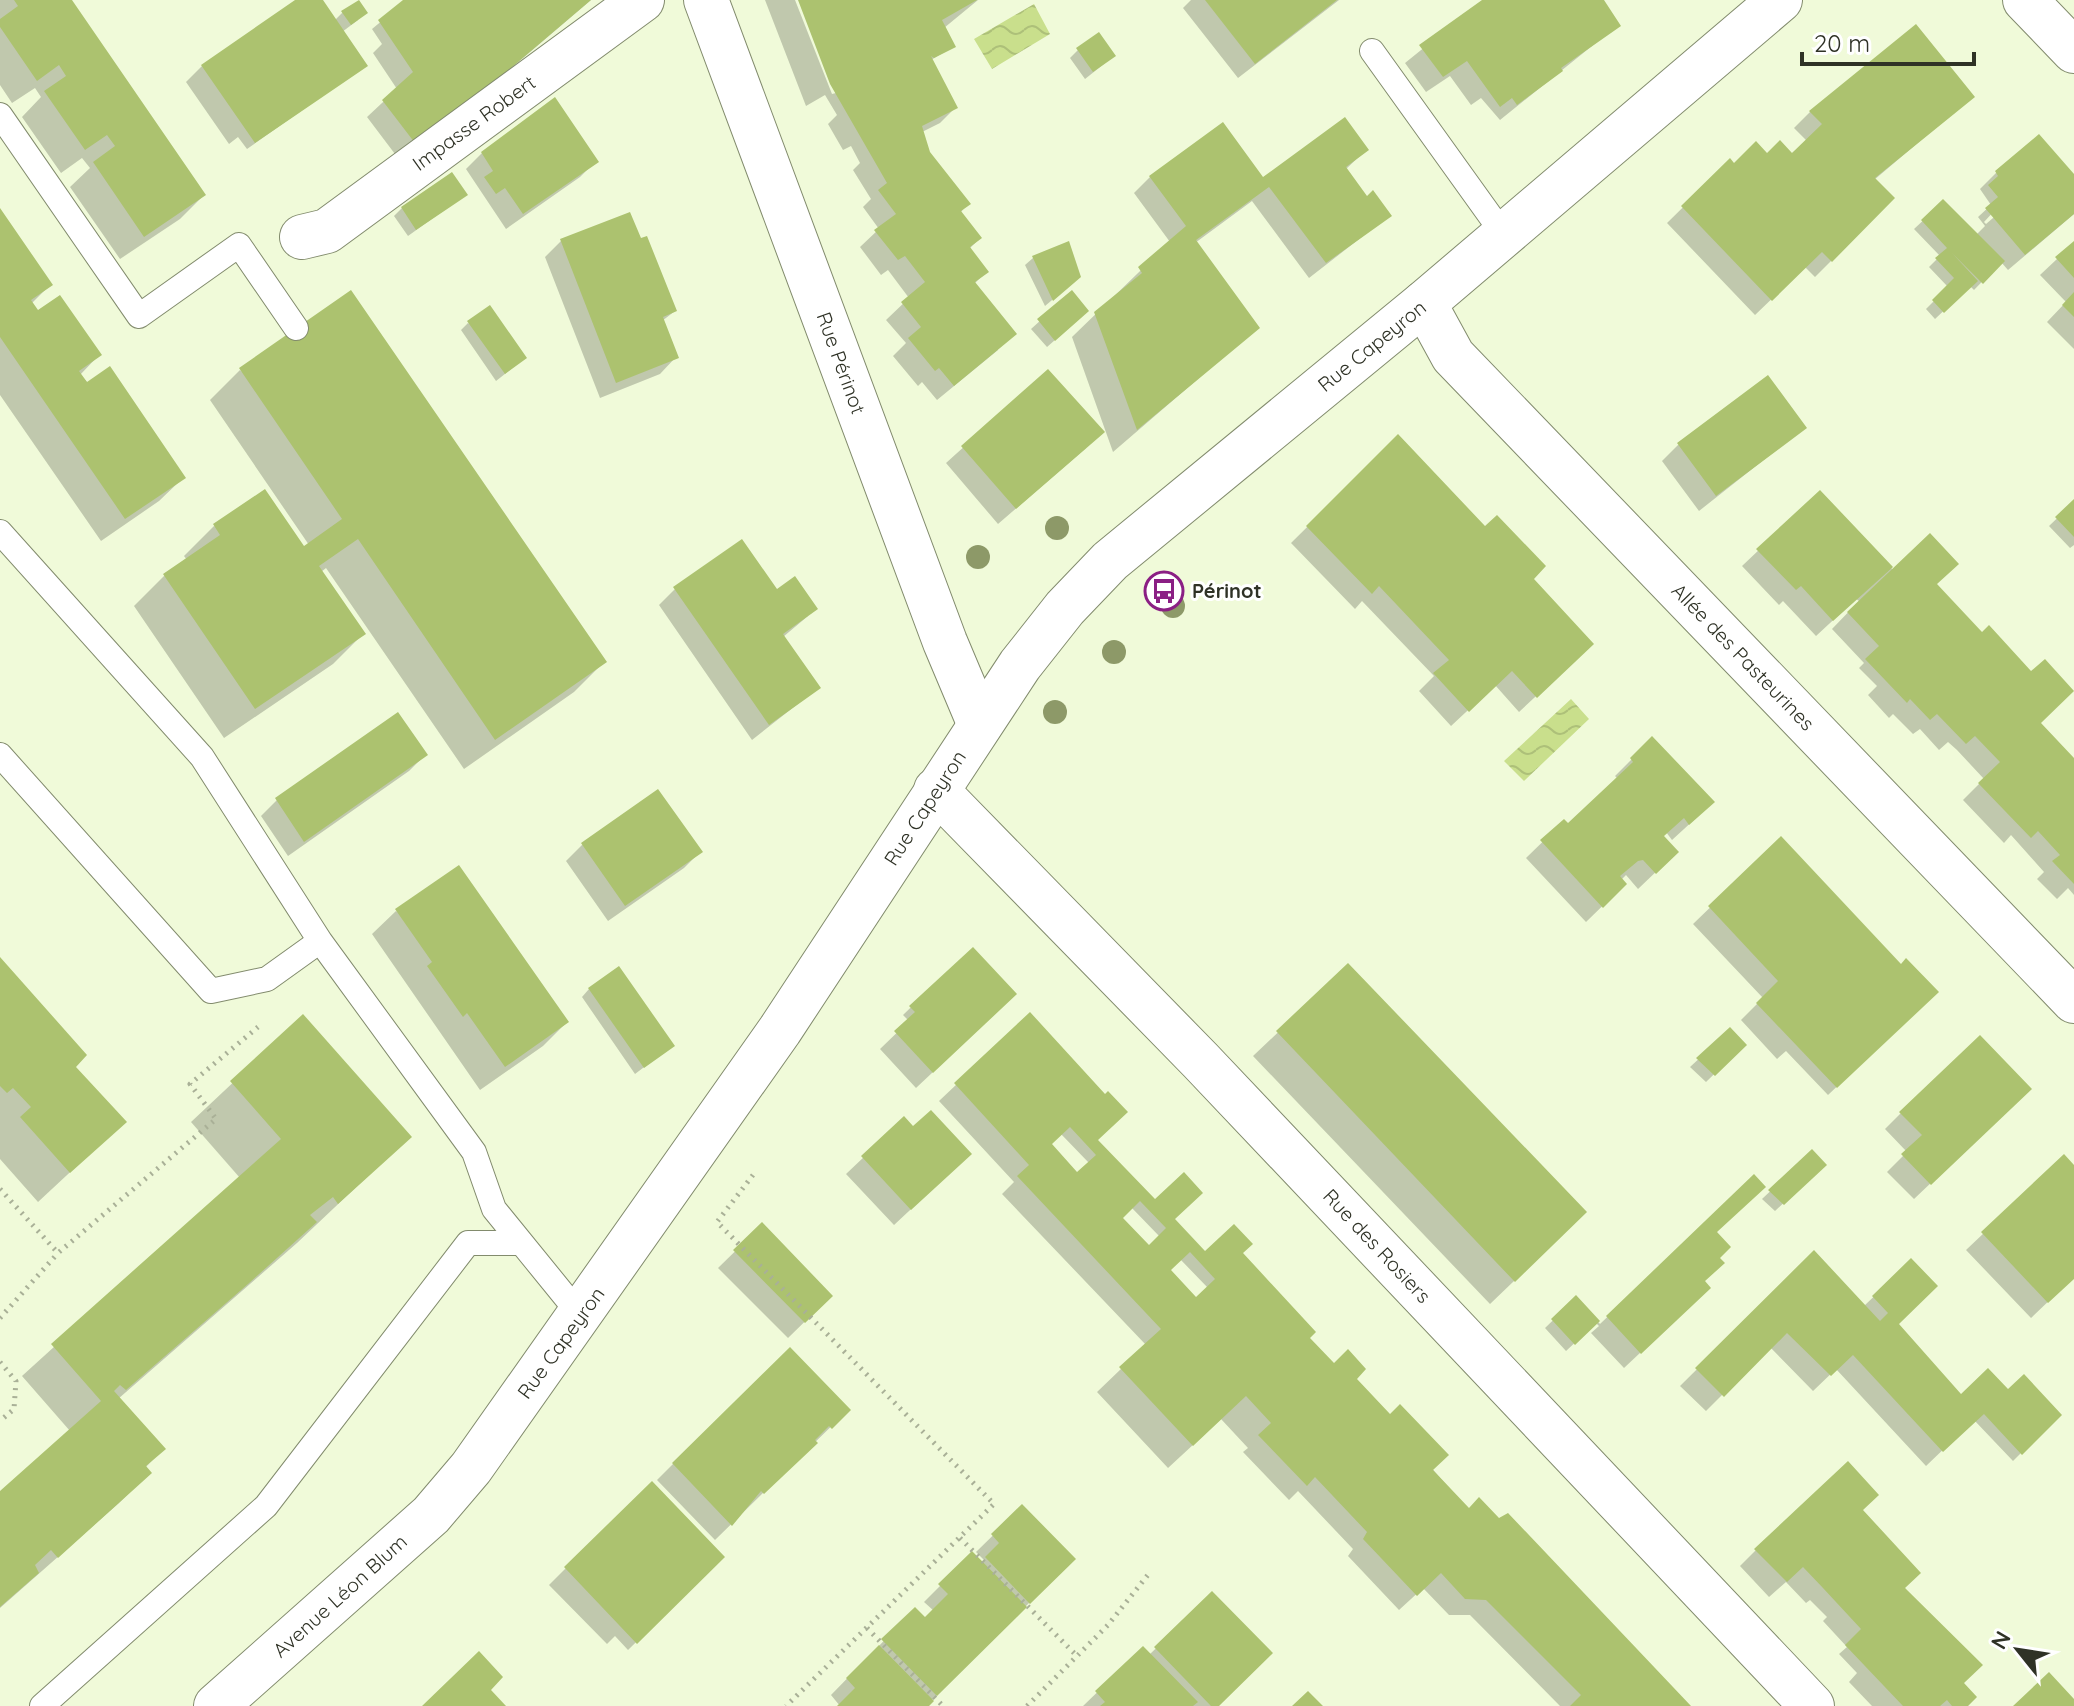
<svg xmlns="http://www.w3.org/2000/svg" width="2074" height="1706" font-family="Quicksand,sans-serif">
	<defs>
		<pattern id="water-waves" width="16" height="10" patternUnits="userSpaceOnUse" patternTransform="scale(2)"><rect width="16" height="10" fill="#c9df8c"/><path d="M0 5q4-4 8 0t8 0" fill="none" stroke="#adc079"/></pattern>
	</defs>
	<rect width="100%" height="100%" fill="#f0fad9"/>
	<path fill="url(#water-waves)" d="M1034,4l16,30 -58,35 -18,-30z
		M1571,699l18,20 -65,62 -20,-20z"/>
	<path fill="#0003" fill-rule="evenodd" d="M0,0h70l134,195 -24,24 -60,40 -50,-72 20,-19 -8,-10 -21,15 -39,-56 19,-20 -6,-9 -23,15 -12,-18z
		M299,0h21l14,21 9,-9 15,8 -16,12 24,33 -119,84 -9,-12 -9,7 -43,-62 16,-16z
		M407,0h184l-190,162 -34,-45 30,-28 -24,-36 9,-9 -10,-15z
		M765,0h30l37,94 4,-1 -36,-93h178l-34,28 9,19 -22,13 25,47 -16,16 -18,9 7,21 39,51 -8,9 20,25 -11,11 18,22 -13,13 24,66 -61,50 -15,-18 -4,4 -25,-30 13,-13 -20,-23 23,-22 -21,-28 -7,5 -21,-28 19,-18 -16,-22 8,-8 -18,-29 7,-7 -9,-17 -8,4 -15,-26 9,-9 -12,-20 -19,11z
		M1191,0h148l-101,78 -55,-70z
		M1483,0h118l17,25 -118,95 -19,-22 -10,7 -21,-29 -24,16 -21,-29z
		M1078,50l36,6 -29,23 -15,-21z
		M1972,97l-98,83 19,18 -62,63 -16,16 -10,-10 -50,48 -88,-92 63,-62 4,5 43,-1 30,-24 -13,-13 16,-16z
		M1222,125l40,55 104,-30 -21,20 21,28 -3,38 -54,42 -57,-77 -57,42 62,85 -144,124 -41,-115 98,-95 -36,-49 16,-16z
		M482,153l114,8 -16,16 -74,52 -40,-60z
		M1996,173l78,4v37l-66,56 -7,-8 -27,28 -4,-4 -35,33 -9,-10 22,-22 -19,-20 11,-11 -26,-27 29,-27 33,33 9,-9 -7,-9 13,-12 -11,-16zM1997,208l3,4 -14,12 -2,-2z
		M465,195l-57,41 -14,-20 8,-8z
		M0,211l50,74 -19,19 7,9 61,42 -19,20 103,103 -24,23 -58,40 -101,-146z
		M561,241l114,70 -13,10 14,36 -16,17 -60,24 -55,-141z
		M1068,243l3,41 -26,22 -20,-41 8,-7z
		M2074,243v106l-27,-27 19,-20 -26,-27z
		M1071,293l8,26 -32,28 -16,-18z
		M468,323l57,35 -29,23 -35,-51z
		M240,370l364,292 -30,30 -110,77 -138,-201 -5,4 42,62 -30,30 -109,74 -90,-132 30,-30 23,-16 -3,-4 30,-30 90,22 5,-3 -99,-145z
		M1048,371l38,77 -88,76 -52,-61z
		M1804,428l-105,83 -37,-50 16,-16z
		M1398,437l133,142 44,81 -56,52 -24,-27 -44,41 -32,-35 15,-15 -72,-75 -7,8 -64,-66z
		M1820,492l73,78 42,15 104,139 35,36v135l-6,-7 -11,11 -20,-20 7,-7 -33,-37 -7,8 -41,-43 21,-21 -27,-29 -9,-8 -9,8 -19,-21 -7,5 -20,-20 -4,4 -21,-23 9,-9 -18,-18 5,-5 -32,-34 27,-28 -3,-2 -40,37 -33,-35 -4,4 -37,-39z
		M2074,502v43l-4,3 -21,-22z
		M675,589l102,3 31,24 -25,21 35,51 -66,52 -93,-135z
		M1652,739l44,79 -24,22 -6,-8 -4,5 -2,31 -22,21 -12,-14 -5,5 4,4 -39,38 -60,-64 38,-37 4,4 50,-46 -3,-3z
		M425,755l-16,16 -121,85 -27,-40 16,-16z
		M658,792l42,60 -16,16 -76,53 -42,-60 16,-16z
		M1781,839l139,169 -92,87 -42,-44 -9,8 -36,-39 22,-22 -70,-74z
		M396,911l171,111 -24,24 -63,44 -108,-156z
		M0,960l74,107 50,55 -86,80 -38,-43z
		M1348,966l213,270 -71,68 -237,-248z
		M945,974l54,36 -83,78 -36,-39 29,-28 -6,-6z
		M589,989l83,57 -37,28 -53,-77z
		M1030,1015l65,125 110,114h36l67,84 23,25 23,16 115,132 220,195h-129l-90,-91h-21l-26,-27 -24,22 -51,-54 5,-7 -55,-58 -9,9 -46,-48 5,-4 -27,-29 -53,49 -71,-76 49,-47 -144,-151 12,-12 -75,-81zM1061,1134l28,29 -12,12 -27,-31zM1131,1207l29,30 -11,11 -29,-30zM1180,1259l28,29 -12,11 -27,-29z
		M303,1017l106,120 -112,106 -179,156 45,50 -18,19 4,5 -30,30 -119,105v-114l70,-63 -48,-55 218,-198 -49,-56z
		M1730,1030l14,15 -38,37 -16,-15z
		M2013,1105l-99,94 -27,-27 20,-20 -22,-23 16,-16z
		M904,1119l49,51 -59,55 -48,-51z
		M1812,1152l12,13 -49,46 -13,-12z
		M2064,1157l10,11v109l-43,41 -65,-68z
		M1754,1177l-39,55 -12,50 -11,22 -68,64 -33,-35 8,-7 -3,-3 -30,28 -21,-23 31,-30 24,26z
		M762,1225l69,71 -43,42 -70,-70z
		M1814,1253l50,53 47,-45 -15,64 64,72 48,-5 51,23 -46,46 -39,-41 -48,46 -90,-97 -23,22 -43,-44 -64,64 -26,-25z
		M848,1410l-133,130 -58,-60 35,-35z
		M1022,1507l51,52 -147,147h-86l-9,-11 84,-86 10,10 9,-8 -10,-9 48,-48 9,9 3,-3 -8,-8z
		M1860,1511l101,173 4,22h-93l-23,-24 8,-9 -18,-19 8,-7 -24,-26 4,-4 -17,-17 -4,3 -20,-21 -17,15 -29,-31 16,-16z
		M580,1554l143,3 -95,93 -13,-14 -8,8 -58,-59z
		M1212,1594l5,112h-134l60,-58 6,7z"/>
	<path fill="#acc26f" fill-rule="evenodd" d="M14,0h58l134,195 -62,42 -51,-75 22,-16 -8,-11 -22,15 -41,-59 22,-15 -7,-11 -22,16 -37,-54v-8l18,-13z
		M295,0h28l45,66 -113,77 -54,-78z
		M359,0l9,13 -17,12 -10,-14z
		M403,0h188l-173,147 -36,-47 31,-28 -35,-52z
		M798,0h179l-35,20 14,27 -22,11 -3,-2 27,52 -36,18 8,26 41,52 -10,7 21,27 -12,9 19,25 -14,10 42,52 -63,52 -15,-18 -4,3 -27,-33 13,-11 -20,-25 24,-20 -20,-26 -7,4 -24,-30 22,-16 -18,-24 9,-7 -57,-99z
		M1205,0h132l-82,64z
		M1482,0h122l17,26 -60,42 2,3 -46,34 -5,-7 -12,9 -33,-46 -24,16 -24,-32z
		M1916,24l59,73 -100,81 20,20 -63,64 -10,-10 -50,49 -91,-95 49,-48 4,5 22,-22 11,12 13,-13 12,13 30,-29 -13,-13z
		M1099,32l17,24 -23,16 -17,-24z
		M555,97l44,65 -76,52 -18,-26 -9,6 -12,-17 9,-6 -12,-19z
		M1345,117l24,33 -23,17 21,29 6,-6 19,26 -66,47 -57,-76 -73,53 64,88 -123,102 -43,-118 48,-39 -4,-6 48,-41 -37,-50 74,-54 40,55z
		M2039,134l35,40v40l-49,41 -40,-47 13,-11 -10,-12 10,-9 -3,-5z
		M452,172l16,23 -52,35 -15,-23z
		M1943,199l62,62 -22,23 -31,-31 26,28 -34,32 -12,-13 22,-22 -19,-20 12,-10 -26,-28z
		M0,208l53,77 -22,15 7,10 22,-15 42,60 -23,16 8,11 23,-16 76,112 -61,41 -125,-182z
		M630,212l11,26 6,-2 30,75 -14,6 16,41 -63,25 -56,-144z
		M1069,241l12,36 -28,24 -21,-45z
		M2074,241v37l-19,-21z
		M351,290l256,372 -112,78 -137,-201 -39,27 47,68 -111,75 -92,-135 57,-39 -7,-11 52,-35 39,57 38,-27 -103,-151z
		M1072,290l17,21 -34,30 -18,-22z
		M2074,292v25l-12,-12z
		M490,305l37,53 -22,16 -38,-53z
		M1048,369l57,63 -89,77 -55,-63z
		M1768,375l39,53 -91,68 -39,-53z
		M1398,434l87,92 12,-11 49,51 -12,13 60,65 -57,54 -25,-27 -43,41 -36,-39 16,-13 -70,-74 -7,8 -66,-68z
		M1820,490l73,77 -60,54 -32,-35 -5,4 -40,-41z
		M2074,499v38l-19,-20z
		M1930,533l29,31 -22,20 45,48 7,-7 42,46 14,-12 29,32 -33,32 33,35v126l-22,-23 8,-6 -22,-24 -7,7 -53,-55 22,-21 -25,-26 -9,8 -29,-30 -7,6 -20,-21 -3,4 -42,-44 14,-13 -32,-34z
		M742,539l35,50 18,-13 23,33 -35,25 38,54 -52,37 -96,-138z
		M398,712l30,43 -124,87 -29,-44z
		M1652,736l63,66 -26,23 -5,-7 -20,18 15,16 -23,22 -13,-14 -5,1 -18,15 7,8 -24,24 -63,-68 24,-21 4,4 65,-61 -3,-4z
		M658,789l45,63 -78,54 -44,-63z
		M1781,836l120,128 5,-6 33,34 -102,96 -81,-85 22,-22 -70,-75z
		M459,865l110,157 -64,45 -38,-54 -4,4 -36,-51 5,-4 -37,-53z
		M973,947l44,47 -84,79 -39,-42 21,-19 -6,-6z
		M0,957l87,98 -11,12 51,55 -57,51 -50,-56 11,-10 -18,-19 -6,5 -7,-7z
		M1348,963l239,249 -72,70 -239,-251z
		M619,966l56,80 -31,22 -56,-80z
		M1030,1012l75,82 3,-3 20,21 -30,28 57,59 29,-27 19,21 -28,26 30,32 29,-27 19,20 -10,9 73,79 -6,6 24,25 14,-14 18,20 -9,10 33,35 10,-10 49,51 -16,15 36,38 10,-11 20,21 9,-5 183,193h-121l11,-11 -95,-95 -21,-1 -24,-26 -24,23 -54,-57 4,-7 -52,-55 -8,9 -49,-51 13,-12 -25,-27 -53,50 -74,-79 42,-38 -144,-153 12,-11 -75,-82zM1070,1127l26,28 -19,17 -25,-28zM1140,1201l26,27 -17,17 -26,-27zM1190,1252l25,27 -19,18 -25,-27z
		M303,1014l109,123 -74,67 -5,-7 -23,18 7,7 -69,62 -122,106 -6,-5 -6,6 52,58 -20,17 6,7 -94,85 -7,-8 -16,15 4,8 -39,34v-116l101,-90 -50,-57 230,-205 -51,-58z
		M1730,1027l17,18 -32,31 -19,-18z
		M1980,1035l52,54 -101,96 -30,-31 21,-19 -23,-23z
		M931,1110l41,44 -61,56 -50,-54 43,-40 9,10z
		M1812,1149l15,16 -43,40 -16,-15z
		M2064,1154l10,11v114l-26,24 -67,-71z
		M1754,1174l12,13 -49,45 14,15 -11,11 5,5 -20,18 6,7 -70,66 -35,-38z
		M762,1222l71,74 -28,27 -72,-73z
		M1814,1250l66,71 8,-8 -16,-17 39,-38 27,28 -39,38 62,70 27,-26 20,21 16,-15 38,41 -40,40 -38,-41 -41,38 -90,-97 -22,21 -44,-43 -63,64 -29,-29z
		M1576,1295l24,26 -25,24 -24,-26z
		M790,1347l61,63 -19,19 -3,-3 -14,14 3,3 -54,51 -3,-3 -29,35 -60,-63z
		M1848,1461l31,34 -16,15 58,63 -16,15 78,77 -19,18 13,14 -9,9h-16l-5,-6 -7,6h-37l-58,-61 16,-16 -38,-41 -20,-21 -16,15 -33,-33z
		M652,1481l73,76 -88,87 -73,-77z
		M1022,1504l54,55 -46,45 -45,-47 14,-14 -8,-9z
		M972,1551l55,56 -90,89 -56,-57 34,-32 10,10 23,-23 -10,-10z
		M1212,1591l61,62 -54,53h-8l-57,-59z
		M879,1645l55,56 -5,5h-92l18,-18 -9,-10z
		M1143,1646l55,56 -5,4h-93l5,-4 -10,-11z
		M479,1651l24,26 -12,13 15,16h-84z
		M2049,1672l25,27v7h-61z
		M1308,1691l15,15h-31z"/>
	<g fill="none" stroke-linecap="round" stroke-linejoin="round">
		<g stroke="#828b6d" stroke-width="26">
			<path id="lane" d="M1372,51l132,184
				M0,115l139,201 100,-71 57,83
				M0,532l202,225 118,184
				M0,755l211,236 56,-12 53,-38 154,211 20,57 87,107
				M42,1706l224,-200 202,-263h52"/>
		</g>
		<g stroke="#828b6d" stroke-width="46">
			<path id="street" d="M706,0l239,642 35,83
				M2025,0l49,51
				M302,237l25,-6 315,-231
				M1424,303l29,53 621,645
				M936,790l264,270 612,646"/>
		</g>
		<g stroke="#828b6d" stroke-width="46">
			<path id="secondary" d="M216,1706l215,-191 40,-47 309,-438 240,-365 45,-57 45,-47 314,-258 356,-303"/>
		</g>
		<path stroke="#a9b097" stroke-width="5" stroke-dasharray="2 6" stroke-linecap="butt" d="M753,1175l-36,47 277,282 -208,202
			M0,1189l58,64 158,-134 -26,-35 68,-57
			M0,1318l58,-65
			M0,1362l16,19 -2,28 -14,12
			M960,1538l117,118
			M867,1628l76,78
			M1027,1706l81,-81 43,-54"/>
		<use href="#lane" stroke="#fff" stroke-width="24"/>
		<use href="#street" stroke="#fff" stroke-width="44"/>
		<use href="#secondary" stroke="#fff" stroke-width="44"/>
	</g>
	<g fill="#8d9968">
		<circle cx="1057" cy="528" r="12"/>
		<circle cx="978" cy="557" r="12"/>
		<circle cx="1173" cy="606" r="12"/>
		<circle cx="1114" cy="652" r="12"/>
		<circle cx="1055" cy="712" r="12"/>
	</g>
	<defs>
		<g id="bus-ring" transform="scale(2)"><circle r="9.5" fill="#fff" stroke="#8b1f84" stroke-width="1.5"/><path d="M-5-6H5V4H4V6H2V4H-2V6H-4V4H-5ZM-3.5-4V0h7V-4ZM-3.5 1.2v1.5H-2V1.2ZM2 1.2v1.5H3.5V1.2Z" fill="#8b1f84"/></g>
	</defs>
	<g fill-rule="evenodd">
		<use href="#bus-ring" x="1164" y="591"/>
	</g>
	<g text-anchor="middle" stroke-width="6" stroke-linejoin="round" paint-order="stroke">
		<g font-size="20" fill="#2f3226" stroke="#fff">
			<text transform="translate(474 123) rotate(-36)" y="7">Impasse Robert</text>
			<text transform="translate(1372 346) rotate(-39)" y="7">Rue Capeyron</text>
			<text transform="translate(841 363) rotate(70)" y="7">Rue Périnot</text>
			<text transform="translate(1743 657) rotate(46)" y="7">Allée des Pasteurines</text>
			<text transform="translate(925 808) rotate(-57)" y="7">Rue Capeyron</text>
			<text transform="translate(1377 1246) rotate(47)" y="7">Rue des Rosiers</text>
			<text transform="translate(561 1343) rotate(-54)" y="7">Rue Capeyron</text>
			<text transform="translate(340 1596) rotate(-42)" y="7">Avenue Léon Blum</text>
		</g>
		<g font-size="20" font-weight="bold" fill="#2f3226" stroke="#fff" text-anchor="start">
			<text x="1192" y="598">Périnot</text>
		</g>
	</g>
	<g transform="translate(2018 1650) rotate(300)" stroke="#ffffff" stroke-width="6" paint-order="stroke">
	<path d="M0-6L14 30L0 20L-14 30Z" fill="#2f3226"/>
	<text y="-12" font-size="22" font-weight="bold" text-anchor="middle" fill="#2f3226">N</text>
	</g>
	<path d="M1802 52v12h172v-12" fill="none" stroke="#2f3226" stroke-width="4"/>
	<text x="1814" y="52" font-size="24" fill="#2f3226" stroke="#ffffff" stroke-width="6" paint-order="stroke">20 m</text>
</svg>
